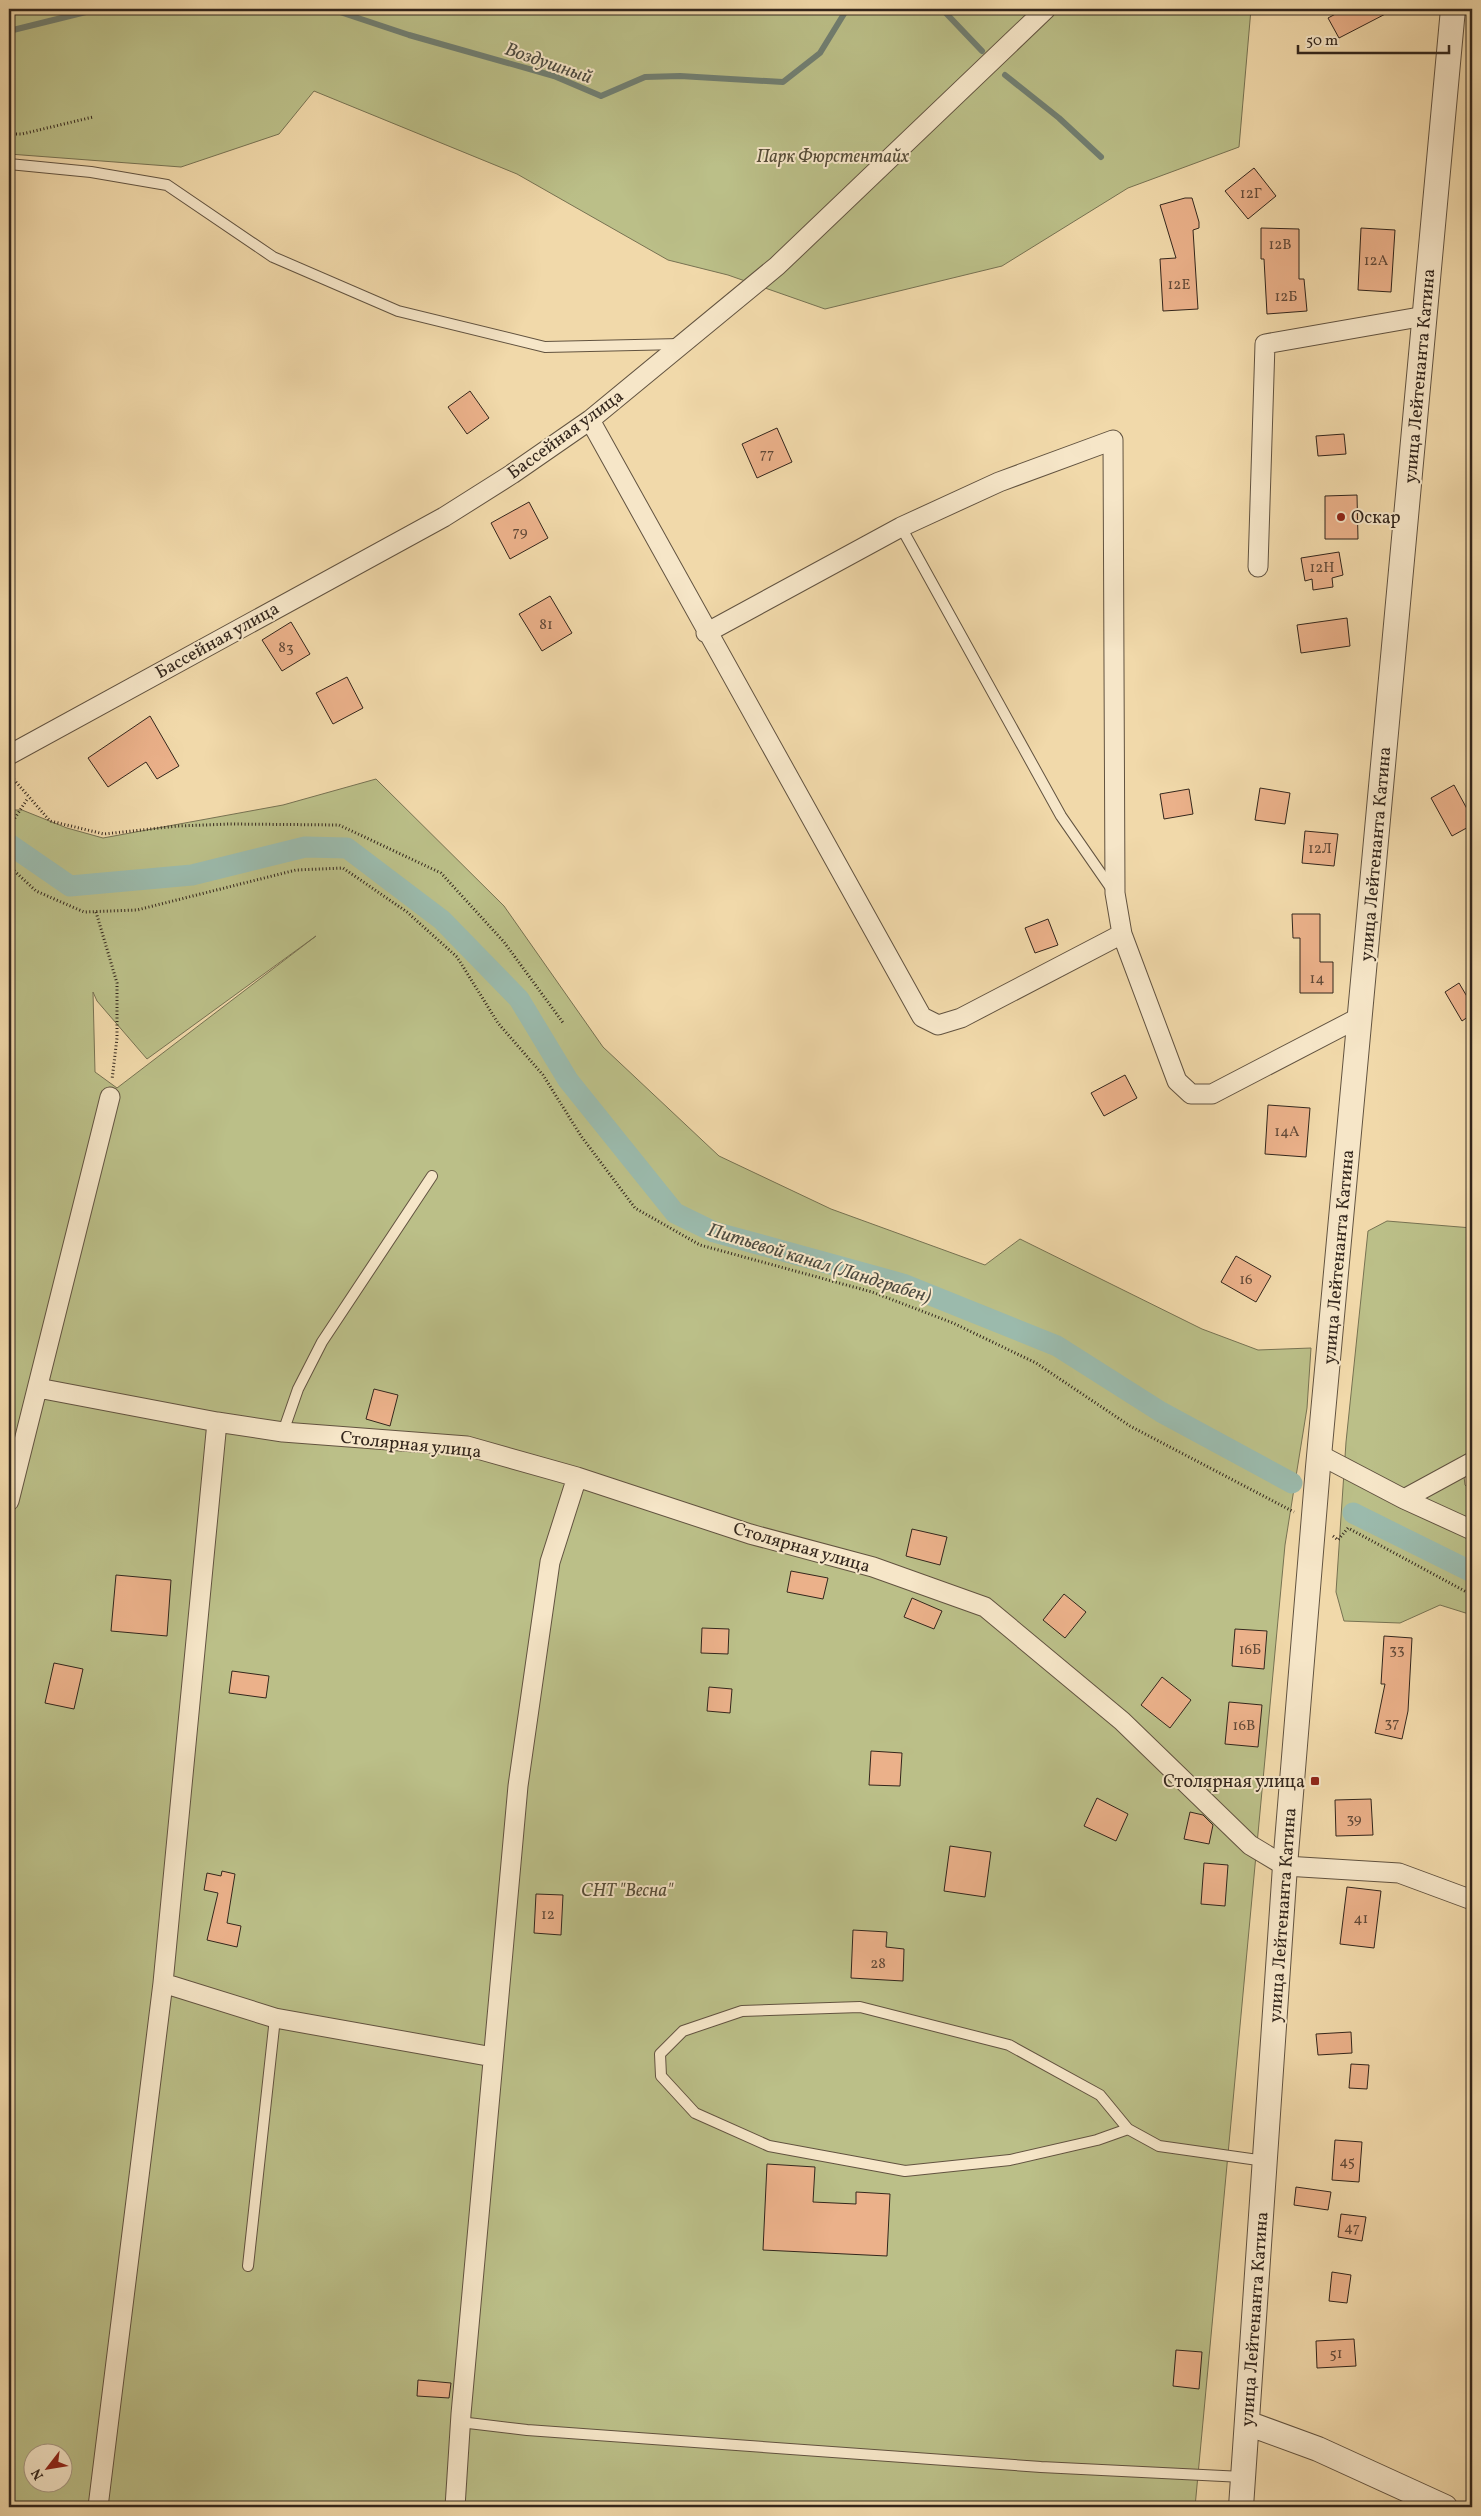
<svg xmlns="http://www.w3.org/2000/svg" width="1481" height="2516" font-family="Vollkorn,serif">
	<rect width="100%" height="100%" fill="#f1d9aa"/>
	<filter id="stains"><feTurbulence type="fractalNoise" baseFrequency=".004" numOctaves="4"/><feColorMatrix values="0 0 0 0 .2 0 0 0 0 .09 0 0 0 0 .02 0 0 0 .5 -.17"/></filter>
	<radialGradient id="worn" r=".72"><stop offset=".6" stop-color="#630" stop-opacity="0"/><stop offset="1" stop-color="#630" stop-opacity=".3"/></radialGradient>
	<path fill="#bbbf88" stroke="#777252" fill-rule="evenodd" d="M9,9h1242l-12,138 -111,41 -126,78 -177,43 -97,-34 -60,-15 -151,-86 -203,-83 -35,43 -98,33 -172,-13z
		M376,779l128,127 99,141 116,109 112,53 154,56 35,-26 182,90 56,21 53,-2 -4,60 -22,137 -90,962h-1186v-1697h13l45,18 36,10 180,-33zM316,936l-199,152 -22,-16 -2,-80 4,9 50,58zM32,2454h30v30h-30z
		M1387,1221l85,7v227l-10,5 3,25 7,7v123l-32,-10 -40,18 -56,-2 -8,-29 10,-150 22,-211z"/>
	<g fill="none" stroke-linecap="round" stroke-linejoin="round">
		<path stroke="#717f72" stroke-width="6" d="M331,9l78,26 145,41 47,20 44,-19 35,-1 103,6 37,-29 27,-44
			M942,9l40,42
			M9,31l89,-22
			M1005,75l54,43 42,39"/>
		<path stroke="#9bbaac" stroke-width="21" d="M9,844l61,42 122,-11 113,-28 42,1 95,72 77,79 49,81 107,133 39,19 189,52 154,62 104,66 131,71
			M1353,1513l119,59"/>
	</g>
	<path fill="#ebb18a" stroke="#33261c" d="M1345,9h50l-56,29 -11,-20z
		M1254,168l22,28 -28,23 -23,-28z
		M1185,198h7l7,24v6l-6,2 5,79 -35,2 -3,-52 16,-1 -16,-53z
		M1261,228l38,1v50h5l3,32 -40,3 -3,-55h-3z
		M1361,228l34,2 -4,62 -33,-2z
		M470,391l19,27 -22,16 -19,-27z
		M777,428l15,34 -35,16 -15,-34z
		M1344,434l2,20 -28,2 -2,-20z
		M1357,495l1,44h-33v-43z
		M529,502l19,36 -38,21 -19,-36z
		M1339,552l4,23 -11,3 1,9 -20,3 -1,-11 -7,2 -4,-23z
		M550,596l22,37 -30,18 -23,-37z
		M1347,618l3,28 -49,7 -4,-28z
		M291,622l19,32 -28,17 -20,-31z
		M347,677l16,31 -30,16 -17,-31z
		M150,716l29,50 -22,13 -11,-17 -38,25 -20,-29z
		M1454,785l18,33v7l-20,11 -21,-38z
		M1260,788l30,5 -5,31 -30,-4z
		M1189,789l4,25 -29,5 -4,-25z
		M1305,831l33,3 -4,32 -32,-3z
		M1292,914h28v48h13v31h-33v-55h-7z
		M1048,919l10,26 -23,8 -10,-25z
		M1459,983l13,22v9l-10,7 -17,-29z
		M1125,1075l12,23 -33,18 -13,-23z
		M1268,1105l42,3 -4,49 -41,-3z
		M1236,1256l35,20 -15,26 -35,-20z
		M374,1389l24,6 -8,31 -24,-7z
		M912,1529l35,8 -7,28 -34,-9z
		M791,1571l37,7 -5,21 -36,-7z
		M116,1575l55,5 -4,56 -56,-5z
		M1064,1594l22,18 -21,26 -22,-18z
		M912,1598l30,13 -8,18 -30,-12z
		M702,1628l27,1 -1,25 -27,-1z
		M1235,1629l32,2 -3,38 -32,-3z
		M1384,1636l28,2 -4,73 -6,28 -27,-6 10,-49h-4z
		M54,1663l29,6 -9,40 -29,-6z
		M232,1671l37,5 -3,22 -37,-5z
		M1162,1677l29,23 -21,28 -29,-23z
		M709,1687l23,2 -2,24 -23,-2z
		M1229,1702l33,3 -4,42 -33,-3z
		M871,1751l31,2 -2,33 -31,-1z
		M1097,1798l31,16 -12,27 -32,-15z
		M1371,1799l2,36 -37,1 -1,-36z
		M1190,1812l13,3 10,10 -4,19 -25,-5z
		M950,1846l41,6 -6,45 -41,-6z
		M1204,1863l24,2 -3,41 -24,-2z
		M222,1871l13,3 -8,49 14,3 -4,21 -30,-7 11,-47 -14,-3 3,-17 14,3z
		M1347,1887l34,4 -7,57 -34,-4z
		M536,1894l27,1 -2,40 -27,-2z
		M853,1930l34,2 -1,15 18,2 -1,32 -52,-3z
		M1351,2032l1,21 -34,2 -2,-21z
		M1351,2064l18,1 -2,24 -18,-1z
		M1335,2140l27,2 -3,40 -27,-2z
		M767,2164l48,3 -2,35 43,2v-12l34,2 -3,62 -124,-6z
		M1296,2187l35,5 -3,18 -34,-5z
		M1341,2214l25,3 -4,24 -24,-4z
		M1332,2272l19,3 -4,28 -18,-2z
		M1354,2339l2,27 -39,2 -1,-27z
		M1176,2350l26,2 -3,37 -26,-3z
		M418,2380l33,3 -2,15 -32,-2z"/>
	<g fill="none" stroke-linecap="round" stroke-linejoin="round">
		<g stroke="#625340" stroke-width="12">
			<path id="service" d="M9,164l82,8 76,13 106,72 125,54 147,36 135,-3
				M901,527l160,289 52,75
				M283,1432l15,-43 24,-47 110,-166
				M1128,2129l-31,11 -87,20 -105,11 -136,-25 -74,-33 -34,-37 -1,-22 23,-23 59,-20 118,-4 149,38 91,50 28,34 31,17 106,15
				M248,2266l27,-248
				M460,2422l67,8 514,37 202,10"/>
		</g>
		<g stroke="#625340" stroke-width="21">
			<path id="minor" d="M590,420l332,597 16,8 23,-7 161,-84
				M1258,567l7,-223 160,-28
				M706,633l195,-106 98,-45 114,-42 2,453 7,41 55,147 14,13h21l148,-77
				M9,755l435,-238 68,-43 78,-54 187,-154 269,-257
				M38,1388l179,34 66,10 184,14 110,31 173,57 123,33 112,40 137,114 128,124 35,21 114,7 73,27
				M1320,1455l84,44 68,-37
				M1404,1499l68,31
				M9,1501l101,-404
				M163,1983l112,35 218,39
				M98,2507l65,-524 54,-561
				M455,2507l6,-93 57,-628 32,-224 27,-85"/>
		</g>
		<g stroke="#625340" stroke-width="26">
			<path id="tertiary" d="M1247,2423l71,26 127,58
				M1241,2507l44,-641 33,-399 135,-1458"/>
		</g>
		<path stroke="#33261c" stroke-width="3" stroke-dasharray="1 2.5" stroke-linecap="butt" d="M9,134h13l71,-17
			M9,774l41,47 54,13 74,-8 52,-2 109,1 102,48 63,69 60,82
			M9,827l19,-29
			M9,866l27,25 48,21 53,-2 159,-40 47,-2 64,44 50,45 41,66 45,52 38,61 54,72 65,37 172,47 81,31 83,40 94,63 164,86
			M96,912l21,71v55l-5,42
			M1333,1536l5,4 10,-12 124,67"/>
		<use href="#service" stroke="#f6e6c8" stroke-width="10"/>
		<use href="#minor" stroke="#f6e6c8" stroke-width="19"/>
		<use href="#tertiary" stroke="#f6e6c8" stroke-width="24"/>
	</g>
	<g fill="#8f2418" stroke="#f6e6c8" stroke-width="2">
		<circle cx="1341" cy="517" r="5"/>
		<rect x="1310" y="1776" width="10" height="10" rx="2.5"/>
	</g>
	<g text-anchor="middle" stroke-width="4" stroke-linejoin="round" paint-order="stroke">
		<g font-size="15" fill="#614938">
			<text x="1251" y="198">12Г</text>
			<text x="1280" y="249">12В</text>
			<text x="1376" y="265">12А</text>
			<text x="1179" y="289">12Е</text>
			<text x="1286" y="301">12Б</text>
			<text x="767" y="458">77</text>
			<text x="520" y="536">79</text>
			<text x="1322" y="572">12Н</text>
			<text x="546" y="629">81</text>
			<text x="286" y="652">83</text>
			<text x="1320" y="853">12Л</text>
			<text x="1317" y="983">14</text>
			<text x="1287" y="1136">14А</text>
			<text x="1246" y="1284">16</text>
			<text x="1250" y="1654">16Б</text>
			<text x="1397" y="1654">33</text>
			<text x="1392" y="1727">37</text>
			<text x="1244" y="1730">16В</text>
			<text x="1354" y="1823">39</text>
			<text x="548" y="1919">12</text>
			<text x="1361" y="1923">41</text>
			<text x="878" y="1968">28</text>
			<text x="1347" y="2166">45</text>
			<text x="1352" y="2232">47</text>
			<text x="1336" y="2358">51</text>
		</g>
		<g font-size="18" font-style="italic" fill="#554c37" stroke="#f6e6c8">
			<text x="833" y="162">Парк Фюрстентайх</text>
			<text x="627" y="1896">СНТ "Весна"</text>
		</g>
		<g font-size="18" fill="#33261c" stroke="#f6e6c8">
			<text transform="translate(1419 376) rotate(-85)" y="6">улица Лейтенанта Катина</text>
			<text transform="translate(565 434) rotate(-36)" y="6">Бассейная улица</text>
			<text transform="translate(217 640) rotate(-29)" y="6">Бассейная улица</text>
			<text transform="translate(1375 854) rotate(-85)" y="6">улица Лейтенанта Катина</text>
			<text transform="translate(1338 1257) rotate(-85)" y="6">улица Лейтенанта Катина</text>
			<text transform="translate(411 1444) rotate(6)" y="6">Столярная улица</text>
			<text transform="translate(802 1547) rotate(16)" y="6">Столярная улица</text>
			<text transform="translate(1282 1915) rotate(-86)" y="6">улица Лейтенанта Катина</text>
			<text transform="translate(1254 2319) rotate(-86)" y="6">улица Лейтенанта Катина</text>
		</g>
		<g font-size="18" fill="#33261c" stroke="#f6e6c8" text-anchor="start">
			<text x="1351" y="523">Оскар</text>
			<text x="1305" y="1787" text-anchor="end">Столярная улица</text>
		</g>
		<g font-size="19" font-style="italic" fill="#4d4b40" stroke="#f6e6c8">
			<text transform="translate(549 62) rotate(19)" y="7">Воздушный</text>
			<text transform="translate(820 1262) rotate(17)" y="7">Питьевой канал (Ландграбен)</text>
		</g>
	</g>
	<rect width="1481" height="2516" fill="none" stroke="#f1d9aa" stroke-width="30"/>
	<rect x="10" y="10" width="1461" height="2496" fill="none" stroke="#33261c" stroke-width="2.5"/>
	<rect x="15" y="15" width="1451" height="2486" fill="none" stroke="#33261c"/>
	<g transform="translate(48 2468) rotate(239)"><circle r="24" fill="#f6e6c8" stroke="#a89983"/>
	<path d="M0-4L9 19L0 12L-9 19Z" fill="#8f2418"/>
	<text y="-8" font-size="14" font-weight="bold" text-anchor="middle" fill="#33261c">N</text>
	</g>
	<path d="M1298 45v8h151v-8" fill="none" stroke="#33261c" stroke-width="2.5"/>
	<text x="1306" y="45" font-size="15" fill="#33261c" stroke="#f6e6c8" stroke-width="4" paint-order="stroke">50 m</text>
	<rect width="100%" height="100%" filter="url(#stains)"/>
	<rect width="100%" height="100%" fill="url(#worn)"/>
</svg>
